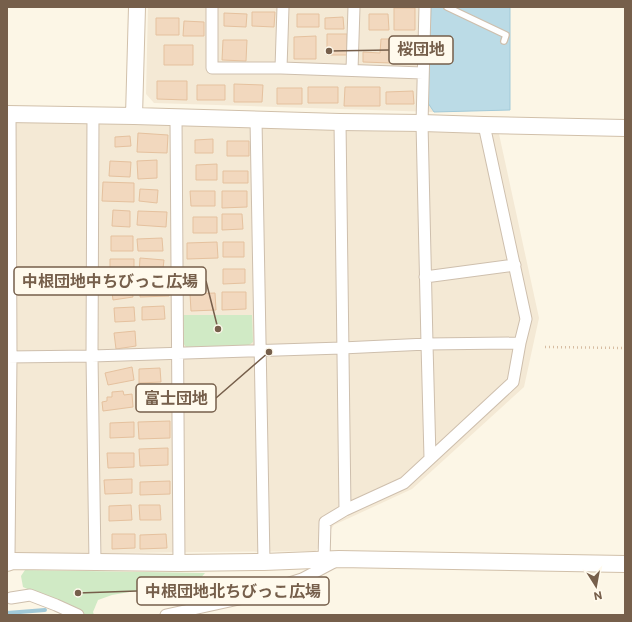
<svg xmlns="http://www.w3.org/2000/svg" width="632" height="622" font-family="Commissioner,'Noto Sans JP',sans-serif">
	<rect width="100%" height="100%" fill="#fcf6e6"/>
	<path fill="#f4e9d5" d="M148,7h362v103l-76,2 -280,-9 -8,-9z
		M7,120l492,14 40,184 -15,69 -112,102 -78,36 -18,26 -297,3 -12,-2z"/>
	<path fill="#d0eac5" d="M183,315h69l1,27 -4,3 -63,2 -3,-4z
		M25,570l180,3 -6,7 -87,15 -14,5 -5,12 1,3h-9l-62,-28 -2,-11z"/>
	<path fill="#bbdbe6" stroke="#a1c9d8" d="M431,7h79v103l-76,2 -6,-9z"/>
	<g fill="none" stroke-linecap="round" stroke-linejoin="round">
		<path stroke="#a1c9d8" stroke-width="4" d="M7,613l38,-3"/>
	</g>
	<path fill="#f2d8be" stroke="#e5c19e" d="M394,8h21v22h-21z
		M252,12h23l-1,15 -22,-1z
		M224,13l23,1 -1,13 -22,-1z
		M297,14h22v13h-22z
		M369,14h19l1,16h-20z
		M343,17l1,12h-19v-11z
		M156,18h23v17h-23z
		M184,21l20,1v14h-21z
		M327,34h20v21h-20z
		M316,36v23h-22v-22z
		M381,39h11l-1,24 -28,-1v-10l17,1z
		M223,40h24l-1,21 -24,-1z
		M164,45h29v20h-29z
		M157,81h30v19l-30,-1z
		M234,84l29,1 -1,17h-28z
		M197,85h28v15h-28z
		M308,87h30v16h-30z
		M345,87h35v19h-36z
		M277,88h25v16h-25z
		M413,91l1,13h-28v-12z
		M138,133l30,2 -1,18 -30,-1z
		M130,136l1,10 -16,1v-10z
		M213,139v14h-18v-13z
		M227,141h22v15h-22z
		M157,160v18l-19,1 -1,-18z
		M110,161l21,1 -1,15 -21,-1z
		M217,164v16h-21v-15z
		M223,171h25v12h-25z
		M103,182l31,1v19l-32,-1z
		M140,189l18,1 -1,13 -18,-2z
		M190,191h25v15h-24z
		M222,191h25v16l-25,1z
		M113,210l17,1v16l-18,-1z
		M138,211l29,1 -1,15 -29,-2z
		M222,214h20l1,15 -21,1z
		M193,217h24v16h-24z
		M111,236h22v15h-22z
		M162,238l1,13h-25l-1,-12z
		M217,242l1,16 -31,1v-16z
		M223,242h21v15h-21z
		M140,258l24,2 -2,17 -23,-2z
		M110,259h24v16l-24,1z
		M223,269h22v14l-22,1z
		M131,282l2,15 -20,3 -2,-16z
		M168,282l1,14 -29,1v-14z
		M222,292h24v17l-24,1z
		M215,293l1,17 -25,1 -1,-17z
		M164,306l1,13 -23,1v-13z
		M134,307l1,14 -20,1 -1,-14z
		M135,331l1,15 -20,3 -2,-16z
		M132,367l2,13 -26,5 -3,-12z
		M160,368l1,14 -22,1v-14z
		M123,391l1,4 8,-1 1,13 -30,4 -1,-9 5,-1v-4h5v-5z
		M170,421v17l-31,1 -1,-17z
		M134,422v15l-24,1v-15z
		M168,448v17l-28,1 -1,-17z
		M107,453h27v14l-26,1z
		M132,479v14l-27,1 -1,-14z
		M170,481v13l-30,1v-13z
		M131,505l1,15 -23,1v-15z
		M139,505h21l1,15h-21z
		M112,534h23v14l-23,1z
		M166,534l1,14 -27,1v-14z"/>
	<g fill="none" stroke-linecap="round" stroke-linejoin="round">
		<g stroke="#cebfad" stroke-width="8">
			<path id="lane" d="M447,7l59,28 -2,6"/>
		</g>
		<g stroke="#cebfad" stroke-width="13">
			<path id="street" d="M212,7v61h69l142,5
				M425,7l-3,116 5,221 3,114
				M281,68l2,-61
				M352,70l2,-63
				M10,114l1,243 -2,198 4,6
				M93,115l-1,241 3,206
				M176,118l3,445
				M256,120l8,442
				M340,122l5,388
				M425,277l90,-12
				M7,357l85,-1 250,-8 85,-4 93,-1
				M324,560l1,-38 20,-12 59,-27 109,-101 7,-39 6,-24 -42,-194
				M11,598l19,-3 26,10 22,10
				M166,615l73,-16 63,-20 34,-18"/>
		</g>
		<g stroke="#d1c0aa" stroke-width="18">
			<path id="secondary" d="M7,114l127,2 206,6 82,1 62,2 141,3
				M134,116l3,-109
				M7,563l6,-2 166,2 85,-1 75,-3 286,5"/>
		</g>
		<path stroke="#d7bca1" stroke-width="2.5" stroke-dasharray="1 3" stroke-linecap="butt" d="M545,347l80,1"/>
		<use href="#lane" stroke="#fff" stroke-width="5.5"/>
		<use href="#street" stroke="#fff" stroke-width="11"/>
		<use href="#secondary" stroke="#fff" stroke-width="16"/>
	</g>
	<path fill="none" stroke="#765f4b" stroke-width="1.5" d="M329 51L389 50M218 329L206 281M269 352L216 398M78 593L137 591"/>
	<g fill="#765f4b" stroke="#fffaed" stroke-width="1.5">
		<circle cx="329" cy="51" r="4"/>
		<circle cx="218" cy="329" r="4"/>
		<circle cx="269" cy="352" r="4"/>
		<circle cx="78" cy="593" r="4"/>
	</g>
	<g fill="#fffaed" stroke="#765f4b" stroke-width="1.5">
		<rect x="389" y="36" width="64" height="28" rx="4"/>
		<rect x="14" y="267" width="192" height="28" rx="4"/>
		<rect x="136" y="384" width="80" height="28" rx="4"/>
		<rect x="137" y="577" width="192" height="28" rx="4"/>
	</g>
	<g font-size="16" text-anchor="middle" font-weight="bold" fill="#765f4b">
		<text x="421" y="55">桜団地</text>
		<text x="110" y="287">中根団地中ちびっこ広場</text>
		<text x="176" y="404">富士団地</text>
		<text x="233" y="597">中根団地北ちびっこ広場</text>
	</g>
	<rect width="632" height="622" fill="none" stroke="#765f4b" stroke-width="16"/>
	<g transform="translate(596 586) rotate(169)" stroke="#fffaed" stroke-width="3" paint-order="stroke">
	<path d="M0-3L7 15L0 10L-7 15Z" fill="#765f4b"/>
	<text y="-6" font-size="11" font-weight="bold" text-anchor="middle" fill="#765f4b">N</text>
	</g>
</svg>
